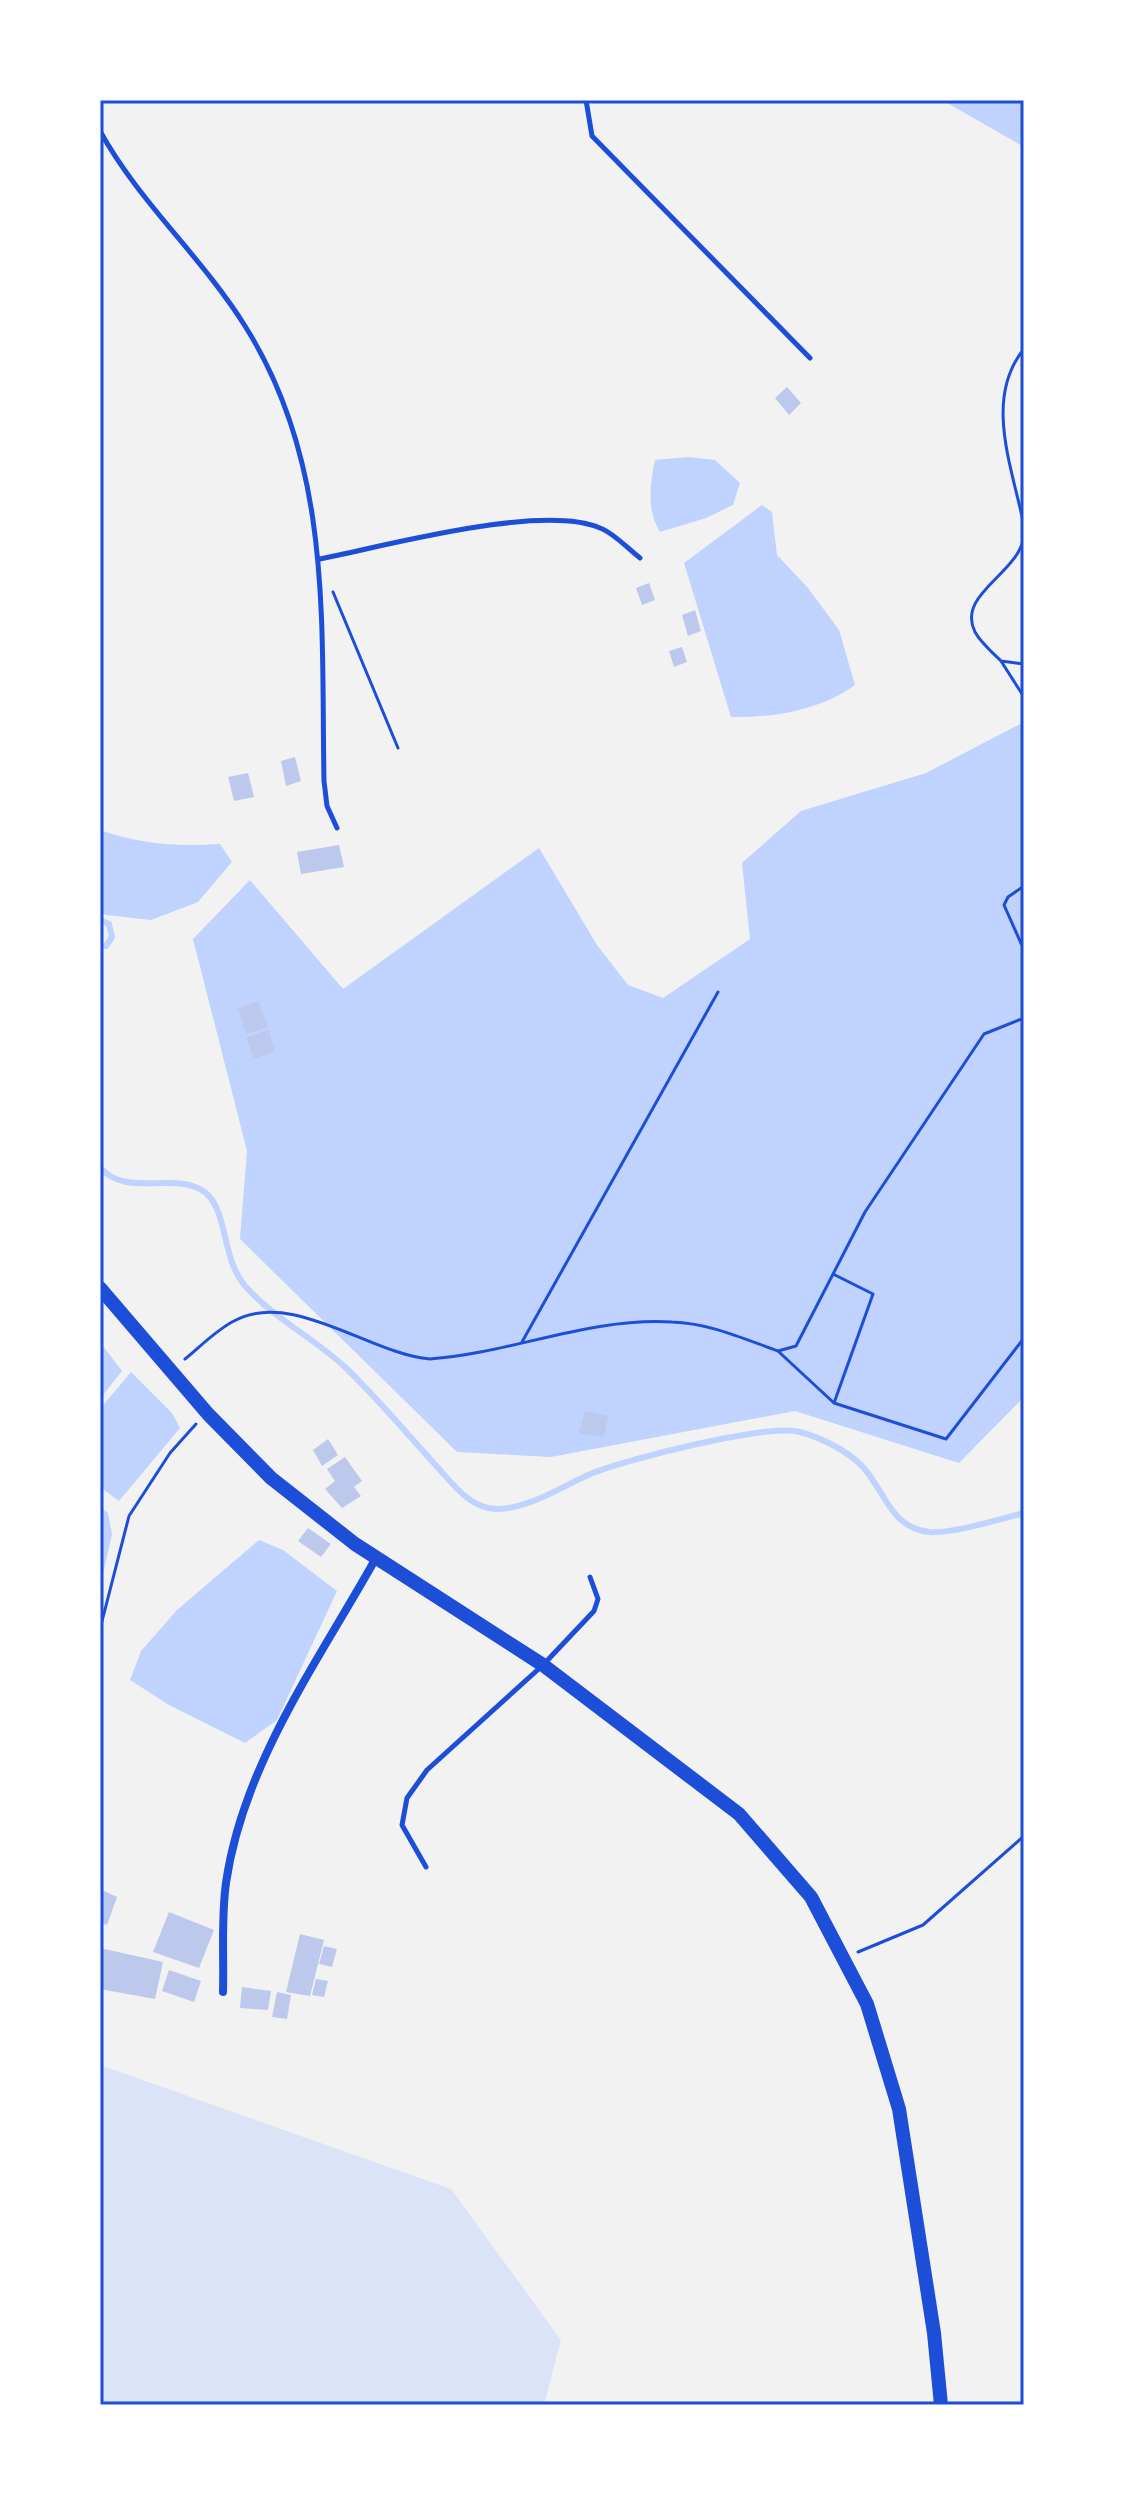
<svg xmlns="http://www.w3.org/2000/svg" width="1124" height="2505" font-family="Manrope,sans-serif">
	<rect width="100%" height="100%" fill="#f2f2f2"/>
	<path fill="#dbe4f7" d="M100,2065l351,124 110,151 -17,65h-444z"/>
	<path fill="#bfd3fe" d="M942,100h82v47z
		M688,457l27,3 25,23 -7,22 -27,13 -46,14c-14,-24 -10,-46 -5,-72z
		M762,505l10,7 5,43 31,33 31,42 16,55c-34,25 -82,33 -124,32l-47,-154z
		M1024,722v675l-65,66 -164,-52 -244,46 -94,-5 -217,-213 7,-88 -54,-212 57,-59 93,109 196,-141 58,97 31,40 35,13 87,-59 -8,-76 59,-52 125,-38z
		M100,830c40,14 78,17 120,14l12,18 -34,40 -47,18 -45,-5 -6,-3z
		M100,1342l22,29 -22,28z
		M131,1372l41,41 8,15 -61,73 -19,-14v-78z
		M100,1507l8,6 4,21 -12,54z
		M259,1540l24,10 54,41 -60,129 -32,23 -76,-38 -39,-25 11,-29 36,-41z"/>
	<g fill="none" stroke-linecap="round" stroke-linejoin="round">
		<path stroke="#bfd3fe" stroke-width="6" d="M100,920l9,4 3,13 -6,9h-6
			M100,1167c26,33 80,1 108,28 20,20 14,67 39,93 28,31 68,51 99,80 33,32 63,68 94,102 15,17 33,40 58,39 32,-1 61,-21 90,-34 35,-15 179,-52 212,-43 22,6 48,19 63,35 23,26 27,60 66,65 23,2 71,-13 95,-19"/>
	</g>
	<path fill="#bdc9ec" d="M787,387l14,16 -12,12 -14,-17z
		M649,583l6,17 -13,5 -6,-17z
		M695,610l6,21 -13,5 -6,-21z
		M682,647l5,15 -13,5 -5,-16z
		M295,757l6,24 -15,5 -5,-25z
		M248,773l6,24 -20,4 -6,-24z
		M339,845l5,22 -43,7 -4,-22z
		M259,1001l9,26 -22,7 -8,-26z
		M269,1030l6,21 -21,8 -8,-22z
		M585,1411l23,5 -4,21 -25,-4z
		M328,1439l10,16 -16,11 -9,-16z
		M345,1457l17,24 -8,6 7,9 -19,12 -17,-19 10,-8 -8,-12z
		M308,1528l23,16 -10,13 -23,-16z
		M100,1889l17,8 -10,28 -7,-3z
		M169,1912l45,18 -15,38 -46,-16z
		M300,1934l24,6 -14,56 -24,-4z
		M324,1946l13,3 -5,18 -13,-3z
		M100,1948l63,14 -8,37 -55,-10z
		M169,1970l32,11 -7,21 -32,-11z
		M316,1979l12,2 -4,16 -12,-2z
		M242,1987l29,4 -3,19 -28,-2z
		M277,1992l14,3 -4,24 -15,-2z"/>
	<g fill="none" stroke-linecap="round" stroke-linejoin="round">
		<path stroke="#1d4ed8" stroke-width="3" d="M1024,349c-41,50 -11,120 0,177
			M1024,536c-5,38 -68,58 -49,96 6,11 18,21 26,29l23,3
			M333,592l65,156
			M1001,661l23,36
			M1024,886l-16,11 -4,8 20,45
			M833,1274l40,20 -39,109
			M522,1342l196,-350
			M779,1352l55,51 112,36 78,-101
			M185,1359c15,-12 31,-29 49,-38 58,-32 136,33 196,38 82,-6 159,-42 242,-37 37,1 72,17 106,29l18,-5 69,-134 119,-178 40,-16
			M100,1629l29,-113 41,-63 26,-29
			M858,1952l65,-27 101,-89"/>
		<path stroke="#1d4ed8" stroke-width="5" d="M586,100l6,36 218,222
			M100,131c39,71 102,126 145,195 88,139 76,298 79,455l3,25 10,22
			M320,559c66,-13 221,-56 280,-31 14,5 28,21 40,30
			M426,1867l-24,-42 5,-27 20,-28 116,-105 51,-54 4,-12 -8,-22"/>
		<path stroke="#1d4ed8" stroke-width="8" d="M223,1992c1,-36 -2,-74 3,-109 17,-119 93,-223 150,-325"/>
		<path stroke="#1d4ed8" stroke-width="14" d="M100,1288l108,126 63,64 84,66 188,121 196,149 72,83 56,107 32,105 35,224 7,72"/>
	</g>
	<rect width="1124" height="2505" fill="none" stroke="#ffffff" stroke-width="204"/>
	<rect x="102" y="102" width="920" height="2301" fill="none" stroke="#1d4ed8" stroke-width="3"/>
</svg>
